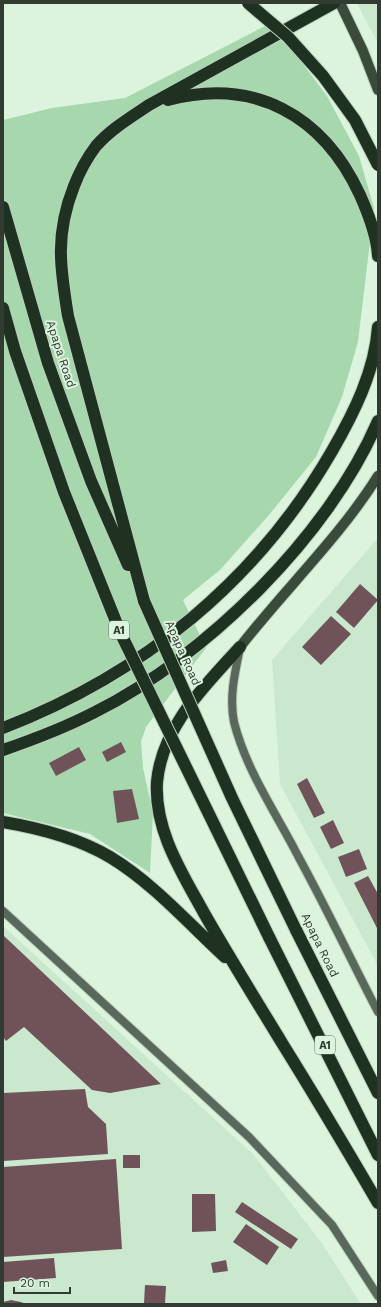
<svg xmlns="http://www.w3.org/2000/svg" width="381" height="1307" font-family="'Work Sans',sans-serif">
	<rect width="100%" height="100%" fill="#dcf4de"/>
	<path fill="#cae8ce" d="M357,3h21v40l-14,-26z
		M378,538v428l-98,-182 -8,-124z
		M3,926l250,228 68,88 40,62h-358z"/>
	<path fill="#a7d8ad" d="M265,26l28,25 34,45 32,60 15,52 -16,134 -16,55 -26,60 -47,58 -49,55 -37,30 23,48 -60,79 -5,15 2,26 10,45 -3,60 -60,-39 -87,-21v-693l49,-12 73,-10z"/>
	<path fill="#6f5359" d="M360,584l18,16 -24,28 -18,-16z
		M331,616l20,18 -30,31 -19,-18z
		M121,742l5,10 -19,10 -5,-10z
		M79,747l7,13 -30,16 -7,-13z
		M307,778l18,35 -11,5 -17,-34z
		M132,789l7,30 -22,4 -4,-32z
		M333,820l11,23 -13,6 -11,-22z
		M359,849l8,20 -21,8 -8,-20z
		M368,876l10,18v36l-24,-47z
		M3,935l158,149 -51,9 -18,-3 -68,-63 -18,14 -3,-4z
		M85,1089l3,18 18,17 2,30 -105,7v-68z
		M123,1155h17v13h-17z
		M116,1159l6,90 -119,8v-90z
		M192,1194h23l1,37 -24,1z
		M242,1202l56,37 -7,10 -56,-37z
		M246,1224l33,23 -12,18 -34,-23z
		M54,1258l2,20 -53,4v-20z
		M226,1260l2,11 -15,2 -2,-10z
		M145,1285l21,1 -1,18 -21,-1z
		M11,1300l10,2 5,2h-23v-2z"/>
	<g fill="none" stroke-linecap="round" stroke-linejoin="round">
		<g stroke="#bacfbc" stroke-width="10">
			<path id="secondary" d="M240,648c-5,24 -11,49 -6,74 12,48 42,91 64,134 28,51 53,104 80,156
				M3,911l246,226 83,88 46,71"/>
		</g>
		<g stroke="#bacfbc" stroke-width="12">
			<path id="primary" d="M340,3l23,48 15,39
				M240,647c45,-58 99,-109 138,-171"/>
		</g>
		<g stroke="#bacfbc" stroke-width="14">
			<path id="highway" d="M168,100c86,-23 155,15 192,95 8,18 17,40 18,61
				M3,207l45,156 43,118 37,84
				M144,601l-76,-285c-8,-49 -13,-82 6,-130 5,-13 13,-28 22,-40 15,-17 35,-29 53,-41l185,-102
				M240,647c-35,39 -78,79 -83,135 -3,48 25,91 47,131 25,44 52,87 78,130 33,53 65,107 96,160
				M3,728c140,-54 254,-147 329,-277 22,-38 43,-80 46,-124
				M3,750c32,-11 63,-23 92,-38 112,-56 234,-177 283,-291
				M3,822c36,6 75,16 107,35 43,26 78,66 115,100
				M296,930l82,163
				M269,937l109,218"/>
		</g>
		<use href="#secondary" stroke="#5a685c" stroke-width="8"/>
		<use href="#primary" stroke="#3a4b3c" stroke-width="10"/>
		<use href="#highway" stroke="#1f3221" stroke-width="12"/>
		<g stroke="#bacfbc" stroke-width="14" stroke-linecap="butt">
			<path id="highway-bridge" d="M248,3l40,34 35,39 32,44 23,45
				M3,308l12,43 49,141 57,142 148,303
				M144,601l88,197 64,132"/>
		</g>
		<use href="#highway-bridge" stroke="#1f3221" stroke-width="12"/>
	</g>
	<g text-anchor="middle" stroke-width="4" stroke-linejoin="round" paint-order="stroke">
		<g fill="#dcf4de" stroke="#647266" stroke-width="1">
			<rect x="109" y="621" width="20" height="18" rx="3"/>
			<rect x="315" y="1036" width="20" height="18" rx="3"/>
		</g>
		<g font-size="11" font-weight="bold" fill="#313b32">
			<text x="119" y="634">A1</text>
			<text x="325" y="1049">A1</text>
		</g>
		<g font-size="12" fill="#313b32" stroke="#dcf4de">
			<text transform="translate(61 354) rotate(72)" y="4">Apapa Road</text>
			<text transform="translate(183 653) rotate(66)" y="4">Apapa Road</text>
			<text transform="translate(320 945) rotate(64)" y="4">Apapa Road</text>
		</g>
	</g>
	<rect width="381" height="1307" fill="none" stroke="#313b32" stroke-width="8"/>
	<path d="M14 1287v6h56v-6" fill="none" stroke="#313b32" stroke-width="2"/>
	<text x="20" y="1287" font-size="12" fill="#313b32" stroke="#dcf4de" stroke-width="3" paint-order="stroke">20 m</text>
</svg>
